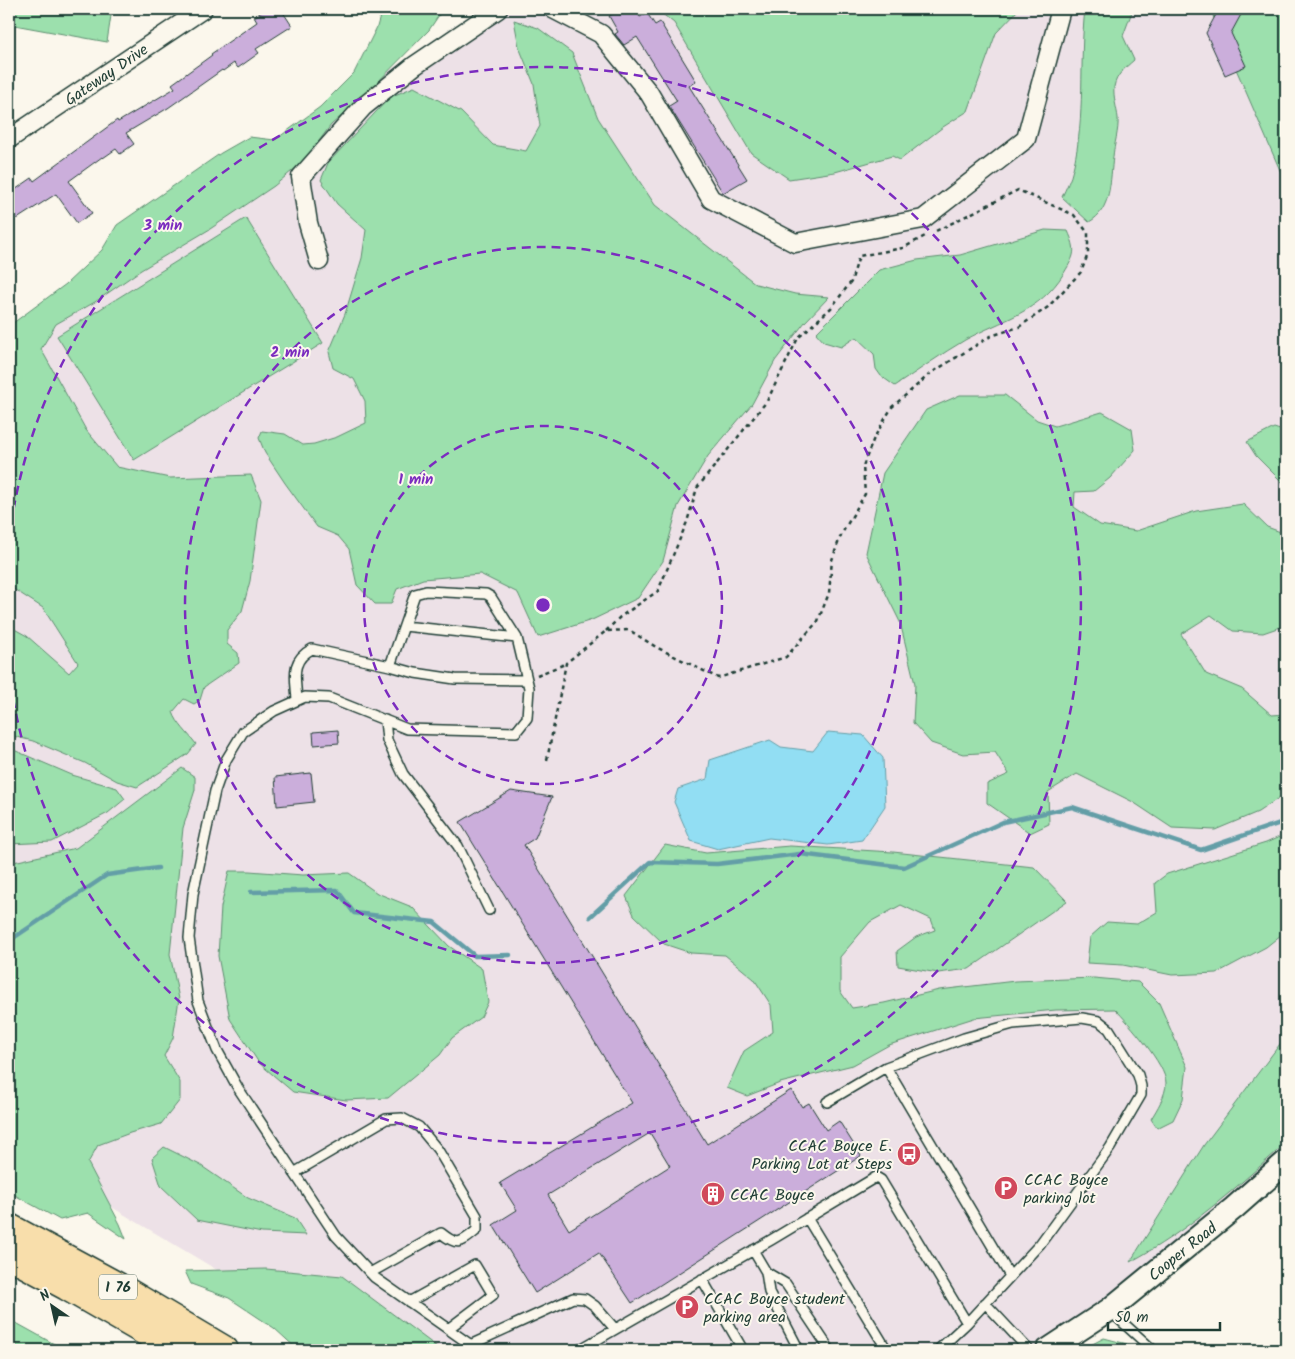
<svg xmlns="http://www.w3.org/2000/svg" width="1295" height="1359" font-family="Kalam,sans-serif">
	<rect width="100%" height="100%" fill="#fbf7ec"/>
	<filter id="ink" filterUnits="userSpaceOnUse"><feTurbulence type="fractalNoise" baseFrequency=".02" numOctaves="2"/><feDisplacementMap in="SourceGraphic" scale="10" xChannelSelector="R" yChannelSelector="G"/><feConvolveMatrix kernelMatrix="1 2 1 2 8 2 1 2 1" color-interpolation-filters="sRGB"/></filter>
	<g filter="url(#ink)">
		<path fill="#ede1e7" d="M479,9h807v1142l-57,51 -123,100 -75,48h-689l-41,-30 -218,-130 -74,-38v-821z"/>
		<path fill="#9ce0ad" stroke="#5e8e70" d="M9,9h103l-5,33 -98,-18z
			M382,9h61l-14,21 -65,66 -33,29 -27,36 -30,25 -64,43 -69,41 -46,32 -39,22 -15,25 45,81 31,37 53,11 81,-3 10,25 -11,81 -8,30 -15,19v14l11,9 1,10 -35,24 -4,13 -6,4 -10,-5 -11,13c4,12 15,21 23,32l-8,10 -51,33 -20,-6 -32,-18 -52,-22 -24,-6v-109l18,10 42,37 9,-10 -35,-55 -34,-22v-260l57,-42 36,-34 15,-25 104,-72 28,-16 26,3 45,-33 34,-34 23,-46z
			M656,9h363l-23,24 -28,78 -25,16 -43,33 -8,-4 -57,16 -46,7 -38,-26 -77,-130z
			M1085,9h48l-10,27 11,24c-9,8 -18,15 -20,27 -1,10 3,22 4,31 1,13 -4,26 -5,39 -3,22 -1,53 -24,65l-27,-25c4,-9 9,-18 11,-28 13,-52 6,-107 12,-160z
			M1231,9h55v175l-73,-168z
			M514,20l24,8 34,25 26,65 57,87 101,79 39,10 34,3 -24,25 -30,39 -23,43 -44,52 -30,50 -15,55 -25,37 -46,22 -54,17 -20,-44 -38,-19 -57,5 -26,10 -6,15h-16l-18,-19 -8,-36 -11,-13 -21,-9 -32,-44 -20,-30 -6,-15 3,-7 23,3 18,11 11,-1 23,-7 29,-14 -1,-22 -11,-22 -21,-11 -4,-16 16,-38 17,-56 4,-28 -29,-26 -16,-24 7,-17 62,-66 24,-10 47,25 32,33 33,6 14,-25 -6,-42 -15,-37z
			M246,218l77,125 -189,117 -77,-124z
			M1045,230l23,1c9,20 7,24 -4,42 -25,40 -61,46 -99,67 -24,14 -47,31 -70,46l-14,-10 -5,-7 -2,-15 -18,-17 -15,10 -17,-5 -8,-9 63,-63 38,-10 43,-5z
			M960,395h45l32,25 18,6 47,-14 30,17 3,21 -25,28 -16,13 -19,1 -1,15 26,18 36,6 60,-20 47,-7 24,23 19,7v91l-23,8 -30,-2 -22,-16 -30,19 25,40 36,15 30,26 14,-1v79l-28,19 -43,18 -43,-2 -39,-26 -56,-28 -29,18 1,32 -19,9 -43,-30v-19l22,-10 -14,-22 -32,2 -32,-11 -18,-20 2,-39 -15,-62 -34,-69 17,-80 43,-63z
			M1274,428l12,4v57l-3,-6 -27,-27 -9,-14z
			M9,748l63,27 45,13 8,11 -17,14 -56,29 -43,2z
			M182,768l13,9v13l-12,38 -13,126 9,45 -6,39 -9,18 16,26v18l-19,24 -31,9 -32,12 -10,18 32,61 6,15 -38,-26 -28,7 -51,-28v-329l67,-15z
			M1286,834v97l-20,16 -49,26 -45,2 -49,-10 -36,-2 3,-26 17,-15 30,2 20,-12 -2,-29 12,-9 99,-31z
			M665,845l41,8 84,-7 103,6 141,15 33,34 -98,68 -31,4 -40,-7 -1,-15 19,-14 19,-7 -4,-11 -30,-14 -31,17 -30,35v34l12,17 32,-5 55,-13 76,-9 79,-3 44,4 21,21 28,64 -4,32 -10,21 -16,8 -6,-9c6,-10 15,-24 15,-36 0,-18 -38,-61 -51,-74l-59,1 -82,8 -85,27 -36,20 -73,18 -33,13 -20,-8 17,-37 29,-19 -2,-27 -17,-26 -29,-24 -34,-2 -27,-9 -30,-29 -8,-19z
			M229,871h20l54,4 46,-2 28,20 35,14 37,39 33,23 6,33 -7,15 -29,21 -12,17 -52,43 -42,2 -53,-8 -34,-29 -29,-44 -12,-63 3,-49z
			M1286,1036v107c-49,44 -98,88 -156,119l74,-117z
			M164,1147l36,18 48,33 47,20 11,17 -44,-2 -65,-13 -36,-34 -9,-28z
			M266,1269l76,7 99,74h-143l-24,-22 -45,-30 -38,-14 -6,-13z
			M9,1319l56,31h-56z
			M1104,1338l23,6 6,6h-52z"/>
		<path fill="#92def3" stroke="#649ea7" d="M828,732l35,3 20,23 2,48 -23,34 -34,5 -59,-7 -51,11 -27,-8 -17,-39 4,-13 29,-10 3,-19 60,-20 11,7 32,4z"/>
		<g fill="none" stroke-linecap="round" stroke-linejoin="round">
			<path stroke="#649ea7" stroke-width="4.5" d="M251,892l86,-2 17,23 80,9 41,34 35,-1
				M590,917l60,-55 67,2 83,-10 104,13 99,-45 69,-15 129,43 85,-29
				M9,941l98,-66 51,-7"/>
		</g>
		<path fill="#cbaedb" stroke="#1f3d34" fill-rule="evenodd" d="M266,9h15l11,17 -36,23 3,4 -21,15 -4,-5 -11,8 -1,-1 -54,38 -42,25 8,11 -14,10 -4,-5 -13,9 -1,-1 -33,24 23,32 -15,10 -21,-29 -39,25 -8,-14v-11l23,-16 2,3 83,-61 1,2 57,-34 -3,-4 40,-29 -1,-1 46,-32 -3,-5z
			M622,9h12l6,8 7,-4 8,12 5,-3 36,59 -7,5 58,93 -24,14 -54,-87 8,-5 -40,-64 -13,8 -9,-11 3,-2 -9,-16z
			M1219,9h25l-13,24 15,33 -21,9 -19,-42z
			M338,730l1,13 -25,2 -1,-13z
			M311,773l3,29 -37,4 -2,-29z
			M511,791l41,6 -17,41 -11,7 183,299 84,-54 11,17 7,-4 17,27 13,-9 22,35 -229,147 -33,-50 -64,40 -42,-68 24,-15 -17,-27 132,-80 -172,-281zM650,1133l20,33 -101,64 -21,-35z"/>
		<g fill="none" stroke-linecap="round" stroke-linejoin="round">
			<g stroke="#1f3d34" stroke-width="12">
				<path id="service" d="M404,626l113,12
					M390,666l25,7 40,6 72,1
					M297,700c-1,-21 -8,-39 15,-51l78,17 25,-72 11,-3 60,3 5,3 26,41 12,50 -2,30 -11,14 -109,-3 -78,-31 -24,-1 -31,14 -31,21 -17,28 -11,31 -22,103 -4,44 9,63 19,49 21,38 98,148 38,41 104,73
					M385,720l2,20 16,34 55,72 31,64
					M886,1067l124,209
					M827,1102l59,-35 78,-29 49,-14 69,-6 17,3 10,8 29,46 3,11v9l-31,53 -70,96 -73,79 -29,27
					M294,1173l92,-54 16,-1 17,9 19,23 39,66v14c-16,13 -19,17 -36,3l-71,40
					M807,1218l80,132
					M753,1250l13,22
					M702,1279l41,71
					M409,1302l66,-37 18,30 -45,34
					M985,1303l44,47
					M1109,1310l44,40
					M470,1345l103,-47 12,1 10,7 20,23
					M579,1350l192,-110 105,-63 5,3 86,143
					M799,1350l-30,-58 -3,-20 20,12 44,66"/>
			</g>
			<g stroke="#1f3d34" stroke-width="21">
				<path id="minor" d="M553,9l48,25 48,59 62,106 84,44 128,-24 103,-80 35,-130
					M9,139l194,-130
					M319,261l-11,-38 -7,-46 62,-70 51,-41 84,-57"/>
			</g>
			<g stroke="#1f3d34" stroke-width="26">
				<path id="tertiary" d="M1048,1350l61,-40 125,-102 52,-46"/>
			</g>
			<g stroke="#1f3d34" stroke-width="31">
				<path id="motorway" d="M9,1228l109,59 106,63
					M9,1255l58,31 111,64"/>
			</g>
			<path stroke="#1f3d34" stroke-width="2.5" stroke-dasharray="4 4" stroke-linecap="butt" d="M606,631l14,-14 38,-26 29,-69 10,-34 70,-87 31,-63 33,-30 20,-26 8,-26 44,-8 24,-13
				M537,675l28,-11
				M547,760l19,-97 40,-32 23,-1 27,17 62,31 68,-21 32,-36 11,-28 3,-33 9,-25 24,-41 -2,-28 11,-28 18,-31 39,-34 60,-37 28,-9 29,-20 33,-35 7,-18v-21l-14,-18 -56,-25 -82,41"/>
			<use href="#service" stroke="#fbf7ec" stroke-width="9"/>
			<use href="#minor" stroke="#fbf7ec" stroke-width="18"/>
			<use href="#tertiary" stroke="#fbf7ec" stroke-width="22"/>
			<use href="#motorway" stroke="#f8deab" stroke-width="28"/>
		</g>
	</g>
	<g fill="none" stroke="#7b2cbf" stroke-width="2.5" stroke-dasharray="9 6">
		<circle cx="543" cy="605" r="179"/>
		<circle cx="543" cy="605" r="358"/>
		<path d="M9 539A538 538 0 1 1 9 671"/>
	</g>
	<defs>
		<g id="bus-disc" transform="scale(1.25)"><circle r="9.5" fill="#d1495b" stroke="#fbf7ec"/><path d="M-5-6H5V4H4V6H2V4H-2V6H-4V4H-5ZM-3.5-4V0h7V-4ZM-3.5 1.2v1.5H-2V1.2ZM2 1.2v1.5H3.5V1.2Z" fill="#fff"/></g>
		<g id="parking-disc" transform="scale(1.25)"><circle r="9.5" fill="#d1495b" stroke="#fbf7ec"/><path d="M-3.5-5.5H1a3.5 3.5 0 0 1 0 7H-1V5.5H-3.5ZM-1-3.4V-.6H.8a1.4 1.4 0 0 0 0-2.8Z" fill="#fff"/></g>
		<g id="building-disc" transform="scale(1.25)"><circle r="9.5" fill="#d1495b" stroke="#fbf7ec"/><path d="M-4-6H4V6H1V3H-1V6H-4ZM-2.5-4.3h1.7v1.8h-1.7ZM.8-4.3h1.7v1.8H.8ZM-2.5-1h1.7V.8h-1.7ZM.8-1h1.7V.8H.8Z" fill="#fff"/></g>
	</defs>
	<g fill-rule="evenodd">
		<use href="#bus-disc" x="909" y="1154"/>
		<use href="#parking-disc" x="1006" y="1188"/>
		<use href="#building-disc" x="713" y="1194"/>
		<use href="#parking-disc" x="687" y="1307"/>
	</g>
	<g text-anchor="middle" stroke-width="4" stroke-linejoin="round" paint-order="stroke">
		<rect fill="#fbf7ec" stroke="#61756b" stroke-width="1" x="99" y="1274.5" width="38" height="25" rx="4"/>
		<g font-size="15" font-weight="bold" fill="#1f3d34">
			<text x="118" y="1292">I 76</text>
		</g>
		<g font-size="16" fill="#1f3d34" stroke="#fbf7ec">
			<text transform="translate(106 74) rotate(-34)" y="6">Gateway Drive</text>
			<text transform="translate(1182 1251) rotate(-39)" y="6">Cooper Road</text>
		</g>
		<g font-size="16" fill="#1f3d34" stroke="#fbf7ec" text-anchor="start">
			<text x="892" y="1151" text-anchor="end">CCAC Boyce E.<tspan x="892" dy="18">Parking Lot at Steps</tspan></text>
			<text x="1024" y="1185">CCAC Boyce<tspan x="1024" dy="18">parking lot</tspan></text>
			<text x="730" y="1200">CCAC Boyce</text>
			<text x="704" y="1304">CCAC Boyce student<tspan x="704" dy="18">parking area</tspan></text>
		</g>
	</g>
	<circle cx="543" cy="605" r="8" fill="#7b2cbf" stroke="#fbf7ec" stroke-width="2.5"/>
	<g font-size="15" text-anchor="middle" font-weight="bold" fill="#7b2cbf" stroke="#fbf7ec" stroke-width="4" stroke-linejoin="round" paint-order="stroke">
		<text x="163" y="230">3 min</text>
		<text x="290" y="357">2 min</text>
		<text x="416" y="484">1 min</text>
	</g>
	<rect width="1295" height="1359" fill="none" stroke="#fbf7ec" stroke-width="30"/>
	<rect x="15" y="15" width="1265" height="1329" fill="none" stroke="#1f3d34" stroke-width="2" filter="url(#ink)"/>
	<g transform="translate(52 1306) rotate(326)" stroke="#fbf7ec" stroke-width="4" paint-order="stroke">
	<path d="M0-4L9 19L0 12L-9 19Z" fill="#1f3d34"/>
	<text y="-8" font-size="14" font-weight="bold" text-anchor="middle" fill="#1f3d34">N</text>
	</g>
	<path d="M1108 1322v8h112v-8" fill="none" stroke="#1f3d34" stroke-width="2.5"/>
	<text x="1115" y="1322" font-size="15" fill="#1f3d34" stroke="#fbf7ec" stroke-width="4" paint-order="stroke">50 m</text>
</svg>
